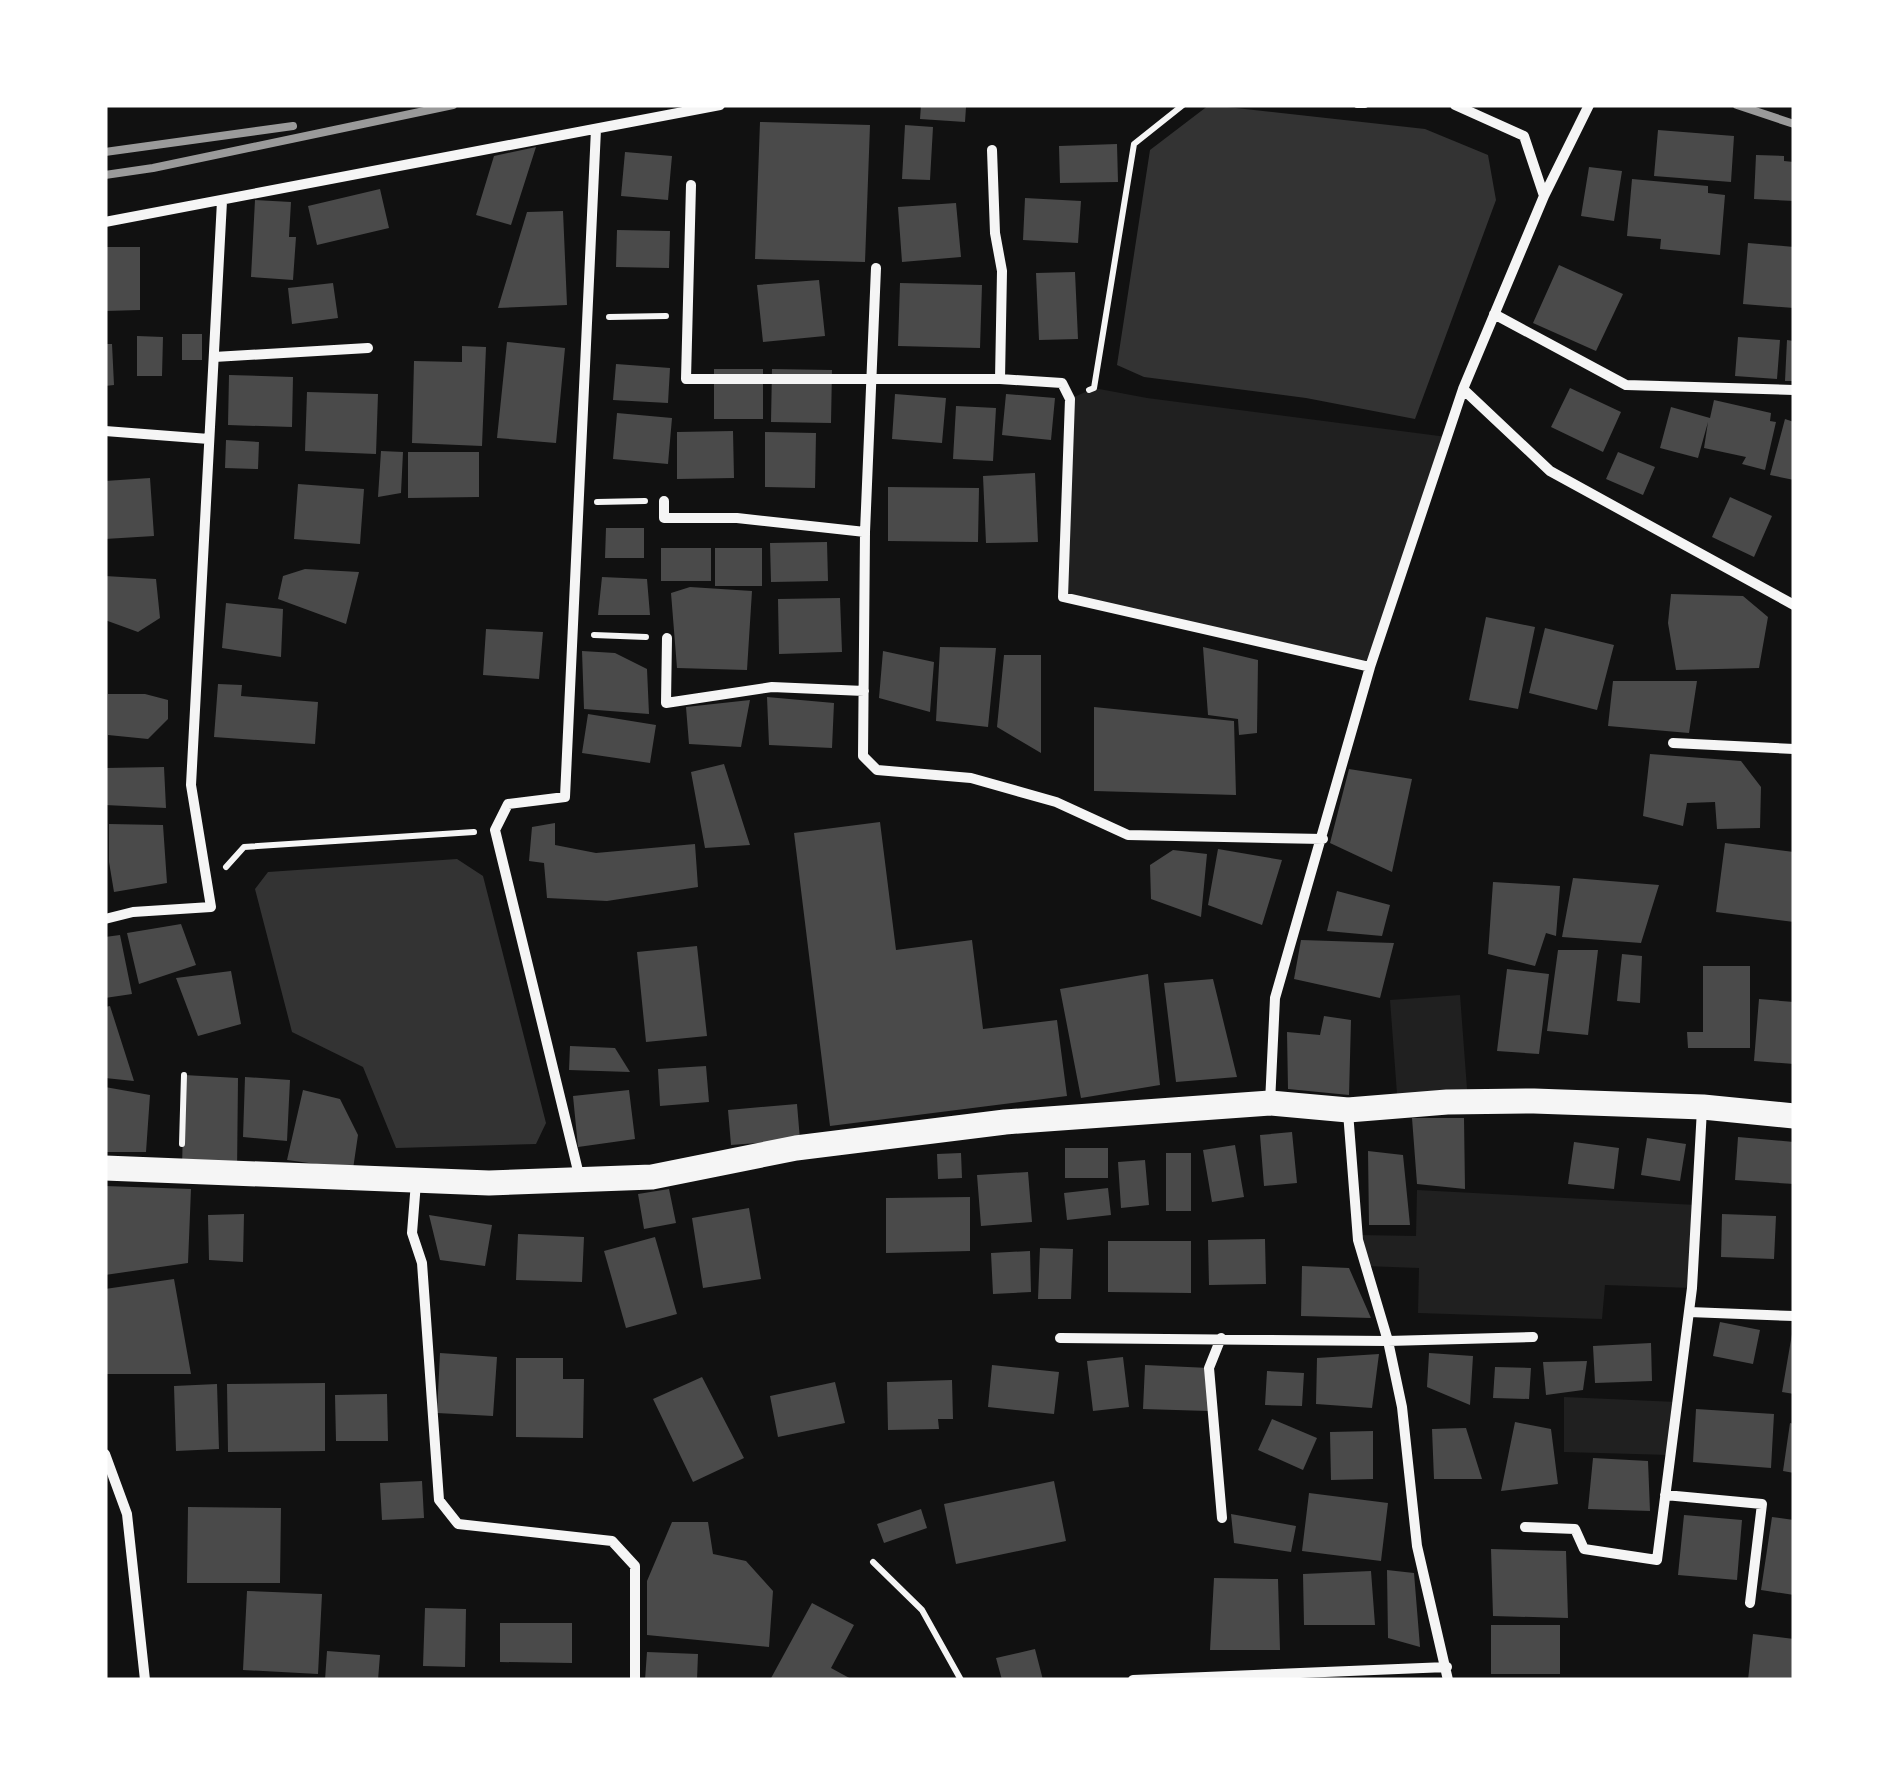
<svg xmlns="http://www.w3.org/2000/svg" width="1899" height="1785" font-family="'Titillium Web',sans-serif">
	<rect width="100%" height="100%" fill="#111"/>
	<path fill="#202020" d="M1094,388l53,10 300,39 -77,230 -307,-70 7,-198z
		M1460,995l8,107 -70,5 -8,-107z
		M1417,1190l279,15 -4,83 -87,-3 -3,34 -184,-6 1,-45 -54,-2 -7,-31 58,1z
		M1564,1397l113,5 -7,53 -106,-3z"/>
	<path fill="#333" d="M1209,105l216,24 63,26 8,45 -81,219 -109,-21 -162,-21 -27,-12 33,-215z
		M457,859l26,17 63,247 -10,21 -140,4 -33,-81 -71,-35 -37,-143 13,-17z"/>
	<path fill="#4a4a4a" d="M921,105l45,2 -1,15 -45,-3z
		M760,122l110,3 -5,137 -110,-3z
		M905,125l28,2 -3,53 -28,-1z
		M1658,130l76,6 -3,46 -77,-6z
		M1117,144l1,38 -58,1 -1,-37z
		M536,147l-25,78 -35,-10 18,-59z
		M625,152l47,4 -4,44 -47,-4z
		M1756,155l28,1v5l10,1v39l-40,-2z
		M1589,167l33,4 -8,50 -33,-5z
		M1632,179l76,7v7l17,2 -5,60 -60,-6 1,-10 -34,-3z
		M380,189l9,39 -72,17 -9,-39z
		M1025,198l56,3 -3,42 -55,-3z
		M255,200l36,2 -2,35h7l-3,43 -42,-3z
		M956,203l5,54 -59,5 -4,-55z
		M563,211l4,94 -69,3 29,-96z
		M617,230l53,1 -1,37 -53,-1z
		M1748,243l46,4v61l-51,-4z
		M105,247h35v63l-35,1z
		M1559,265l64,29 -27,57 -63,-28z
		M1075,272l3,67 -39,1 -3,-67z
		M819,280l6,56 -62,6 -6,-57z
		M333,283l5,35 -46,6 -4,-36z
		M900,283l82,2 -2,63 -82,-2z
		M182,334h20v26h-20z
		M137,336l26,1 -1,39h-25z
		M1738,337l42,3 -3,39 -42,-3z
		M1787,340l7,1v40h-9z
		M507,342l58,6 -9,95 -59,-5z
		M105,344h7l2,41 -9,1z
		M462,346l24,1 -4,99 -70,-3 2,-82 48,1z
		M616,364l54,4 -2,35 -55,-3z
		M714,369h49v50h-49z
		M772,369l60,1 -1,53 -60,-1z
		M229,375l64,2 -1,50 -64,-2z
		M1570,388l51,24 -18,40 -52,-25z
		M307,392l71,2 -2,60 -71,-3z
		M895,394l51,4 -4,45 -50,-4z
		M1006,394l49,4 -4,42 -49,-5z
		M1714,400l57,13 -1,8 6,1 -11,48 -23,-6 4,-7 -42,-9 4,-26 -10,36 -38,-10 11,-41 39,11z
		M956,406l40,2 -3,53 -40,-2z
		M617,413l55,5 -4,46 -55,-5z
		M1785,419l9,3v58l-24,-5z
		M733,431l1,47 -57,1v-47z
		M765,432l51,1 -1,55 -50,-1z
		M226,440l33,2 -1,27 -33,-1z
		M381,451l22,1 -2,41 -23,4z
		M408,452h71v45l-71,1z
		M1618,452l37,15 -12,28 -37,-16z
		M1035,473l3,69 -52,1 -3,-67z
		M150,478l4,58 -49,3v-58z
		M298,484l66,5 -4,55 -66,-5z
		M888,487l91,1 -1,54 -90,-1z
		M1730,497l42,19 -18,41 -42,-20z
		M606,528h38v30h-39z
		M827,542l1,39 -57,1 -1,-39z
		M661,548h50v33h-50z
		M715,548h47v38h-47z
		M305,569l54,3 -13,52 -68,-25 5,-23z
		M105,576l51,3 4,39 -22,14 -33,-12z
		M602,577l45,2 3,36h-52z
		M690,587l62,4 -5,79 -70,-2 -6,-75z
		M1671,594l72,2 25,21 -9,51 -83,2 -8,-47z
		M840,598l2,54 -63,2 -1,-55z
		M226,603l57,6 -2,48 -59,-9z
		M1486,617l49,10 -17,82 -49,-9z
		M1545,628l69,17 -17,65 -68,-17z
		M486,629l57,3 -4,47 -56,-4z
		M940,647l56,1 -8,79 -52,-6z
		M1203,647l55,13 -1,73 -18,2 -1,-16 -30,-4z
		M582,651l33,2 32,16 2,45 -65,-5z
		M883,651l51,11 -4,50 -51,-14z
		M1004,655h37v98l-44,-26z
		M1613,681h84l-8,52 -81,-7z
		M218,684l24,1 -1,11 77,6 -3,42 -101,-7z
		M108,694h37l23,6v19l-20,20 -40,-4z
		M767,697l67,6 -2,45 -63,-3z
		M750,700l-9,47 -52,-3 -3,-37z
		M1094,707l140,14 2,74 -142,-4z
		M588,714l68,11 -6,38 -68,-10z
		M1650,754l91,7 20,26 -1,41 -43,1 -2,-27 -28,1 -4,23 -40,-10z
		M724,764l26,81 -45,3 -14,-76z
		M164,767l2,41 -61,-3v-37z
		M1349,769l63,10 -20,93 -62,-29z
		M880,822l16,128 76,-10 11,89 74,-9 10,76 -237,30 -36,-293z
		M555,823v22l41,8 99,-9 3,43 -91,14 -60,-3 -3,-35 -15,-2 3,-34z
		M109,824l54,1 4,58 -53,9 -5,-30z
		M1725,843l69,9v70l-78,-10z
		M1218,849l64,11 -20,65 -54,-20z
		M1173,850l34,4 -6,63 -50,-18 -1,-34z
		M1573,878l86,7 -18,58 -79,-6z
		M1493,882l67,4 -4,50 -10,-3 -11,33 -47,-12z
		M1337,891l53,14 -8,31 -55,-5z
		M181,924l15,41 -57,19 -12,-51z
		M120,935l12,59 -27,4v-61z
		M1301,940l93,3 -14,55 -86,-19z
		M697,946l10,90 -61,6 -9,-90z
		M1558,950h40l-10,85 -41,-4z
		M1622,954l20,2 -2,47 -23,-2z
		M1703,966h47v82h-62l-1,-16h16z
		M1507,969l42,5 -10,80 -42,-3z
		M231,971l10,53 -43,12 -22,-58z
		M1148,974l12,111 -79,13 -21,-109z
		M1213,979l24,98 -61,5 -12,-99z
		M1759,999l35,3v62l-40,-3z
		M110,1006l24,75 -29,-3v-71z
		M1324,1016l27,4 -2,75 -61,-6 -1,-57 33,3z
		M570,1046l45,2 15,24 -61,-2z
		M706,1066l3,36 -49,4 -2,-37z
		M184,1075l54,3 -1,95 -55,-3z
		M245,1077l45,3 -3,61 -44,-4z
		M105,1087l45,8 -4,57h-41z
		M303,1090l37,9 18,36 -5,34 -66,-9z
		M629,1090l6,49 -57,8 -5,-51z
		M797,1104l3,36 -69,5 -3,-35z
		M1412,1118h52l1,71 -48,-5z
		M1292,1132l5,51 -33,3 -4,-51z
		M1738,1137l56,5v42l-59,-4z
		M1647,1138l39,6 -6,37 -39,-6z
		M1574,1142l45,6 -5,41 -46,-5z
		M1235,1145l9,52 -32,5 -9,-52z
		M1065,1148h43v30h-43z
		M1368,1151l35,4 7,70h-41z
		M961,1153l1,25 -24,1 -1,-25z
		M1166,1153h25v58h-25z
		M1145,1160l4,45 -28,3 -3,-46z
		M1028,1172l4,50 -51,4 -4,-51z
		M105,1186l86,3 -3,74 -83,12z
		M1108,1188l3,27 -44,5 -3,-27z
		M669,1189l7,34 -32,6 -6,-35z
		M970,1197v54l-84,2v-55z
		M749,1208l12,71 -58,9 -11,-70z
		M244,1214l-1,48 -34,-2 -1,-45z
		M1722,1214l54,2 -2,43 -53,-2z
		M429,1215l63,10 -7,41 -45,-6z
		M518,1234l66,3 -2,45 -66,-2z
		M655,1237l22,77 -51,14 -22,-77z
		M1265,1239l1,45 -57,1 -1,-45z
		M1108,1241h83v52l-83,-1z
		M1040,1248l33,1 -2,50h-33z
		M1030,1251l1,41 -38,2 -2,-41z
		M1302,1266l47,2 22,50 -70,-2z
		M174,1279l17,95h-86v-85z
		M1720,1322l40,8 -7,34 -40,-8z
		M1792,1334h2v60l-12,-2z
		M1651,1343l1,38 -57,2 -2,-37z
		M440,1353l57,4 -4,59 -56,-3z
		M1429,1353l44,3 -3,49 -43,-18z
		M1379,1354l-7,54 -56,-4 1,-46z
		M1123,1357l6,50 -36,4 -6,-50z
		M516,1358h47v21h21l-1,59 -67,-1z
		M1587,1361l-4,29 -37,5 -3,-33z
		M992,1365l67,7 -5,42 -66,-7z
		M1145,1365l64,3 -1,43 -65,-2z
		M1495,1367l36,1 -2,31 -36,-1z
		M1267,1371l37,2 -2,33 -37,-1z
		M702,1377l42,81 -51,24 -40,-83z
		M952,1380l1,39h-15l1,10 -51,1 -1,-48z
		M835,1382l10,41 -67,14 -8,-41z
		M325,1383v68l-97,1 -1,-68z
		M217,1384l2,65 -43,2 -2,-65z
		M387,1394l1,47h-52l-1,-46z
		M1696,1409l78,5 -3,54 -78,-6z
		M1272,1419l45,19 -14,32 -45,-20z
		M1515,1422l36,7 7,55 -57,7z
		M1790,1423l4,1v49l-11,-2z
		M1466,1428l16,51h-48l-2,-50z
		M1373,1431v48l-42,1 -1,-48z
		M1593,1458l55,3 2,50 -62,-2z
		M422,1481l2,37 -42,2 -2,-37z
		M1054,1481l12,60 -110,23 -12,-60z
		M1309,1493l79,10 -7,58 -79,-10z
		M188,1507l93,1 -1,75h-93z
		M921,1509l6,19 -43,15 -7,-19z
		M1231,1514l65,12 -5,26 -57,-9z
		M1684,1515l58,5 -5,60 -59,-5z
		M1772,1517l22,3v75l-33,-5z
		M672,1522h36l5,32 33,7 27,30 -4,56 -122,-12v-54z
		M1491,1549l75,2 2,67 -75,-2z
		M1387,1570l27,3 6,74 -32,-9z
		M1371,1571l4,54h-71l-1,-51z
		M1214,1578l64,1 2,71h-70z
		M247,1591l75,3 -4,80 -75,-4z
		M812,1603l42,22 -23,43 22,12h-83z
		M425,1608l41,1 -1,58 -42,-1z
		M500,1623h72v40l-72,-1z
		M1491,1625h69v49h-69z
		M1753,1634l41,5v41h-46z
		M1035,1649l8,31h-41l-6,-22z
		M327,1651l53,4 -2,25h-53z
		M647,1652l51,2 -1,26h-52z"/>
	<g fill="none" stroke-linecap="round" stroke-linejoin="round">
		<path stroke="#f5f5f5" stroke-width="6" d="M1357,105h8
			M609,317l57,-1
			M1089,390l5,-2 40,-244 49,-39
			M597,502l48,-1
			M594,635l52,2
			M226,867l18,-20 230,-15
			M182,1144l2,-69
			M873,1562l49,48 39,70"/>
		<path stroke="#f5f5f5" stroke-width="10" d="M1455,105l69,31 20,60
			M992,150l3,83 7,38 -2,108
			M691,185l-5,194h314l62,4 8,16 -7,198 307,70
			M105,222l615,-117
			M876,268l-11,264 -2,224 14,14 94,8 85,24 72,33 195,4
			M1494,314l132,71 168,5
			M214,357l154,-9
			M1463,389l87,82 244,134
			M105,431l104,8
			M664,501v17h73l128,14
			M667,638l-1,65 106,-16 92,4
			M1673,743l121,6
			M105,919l28,-7 78,-5 -20,-122 31,-584
			M1270,1103l5,-105 95,-331 93,-278 81,-193 45,-91
			M1348,1112l10,128 30,101 14,66 15,139 31,134
			M580,1179l-85,-349 13,-26 57,-7 31,-668
			M416,1182l-4,51 10,30 17,237 19,24 154,17 23,25v114
			M1689,1312l105,4
			M1060,1338l328,3 145,-4
			M1221,1338l-12,30 13,150
			M105,1454l22,60 18,166
			M1665,1495l97,9 -12,99
			M1525,1527l50,2 9,20 73,11 35,-272 10,-179
			M1133,1680l314,-13"/>
		<path stroke="#f5f5f5" stroke-width="25" d="M105,1168l384,15 163,-6 144,-29 209,-26 265,-19 78,7 99,-8 87,-1 169,6 91,9"/>
		<path stroke="#9a9a9a" stroke-width="8" d="M1737,105l57,19
			M105,152l188,-26
			M105,175l48,-7 300,-63"/>
	</g>
	<rect width="1899" height="1785" fill="none" stroke="#ffffff" stroke-width="215"/>
</svg>
